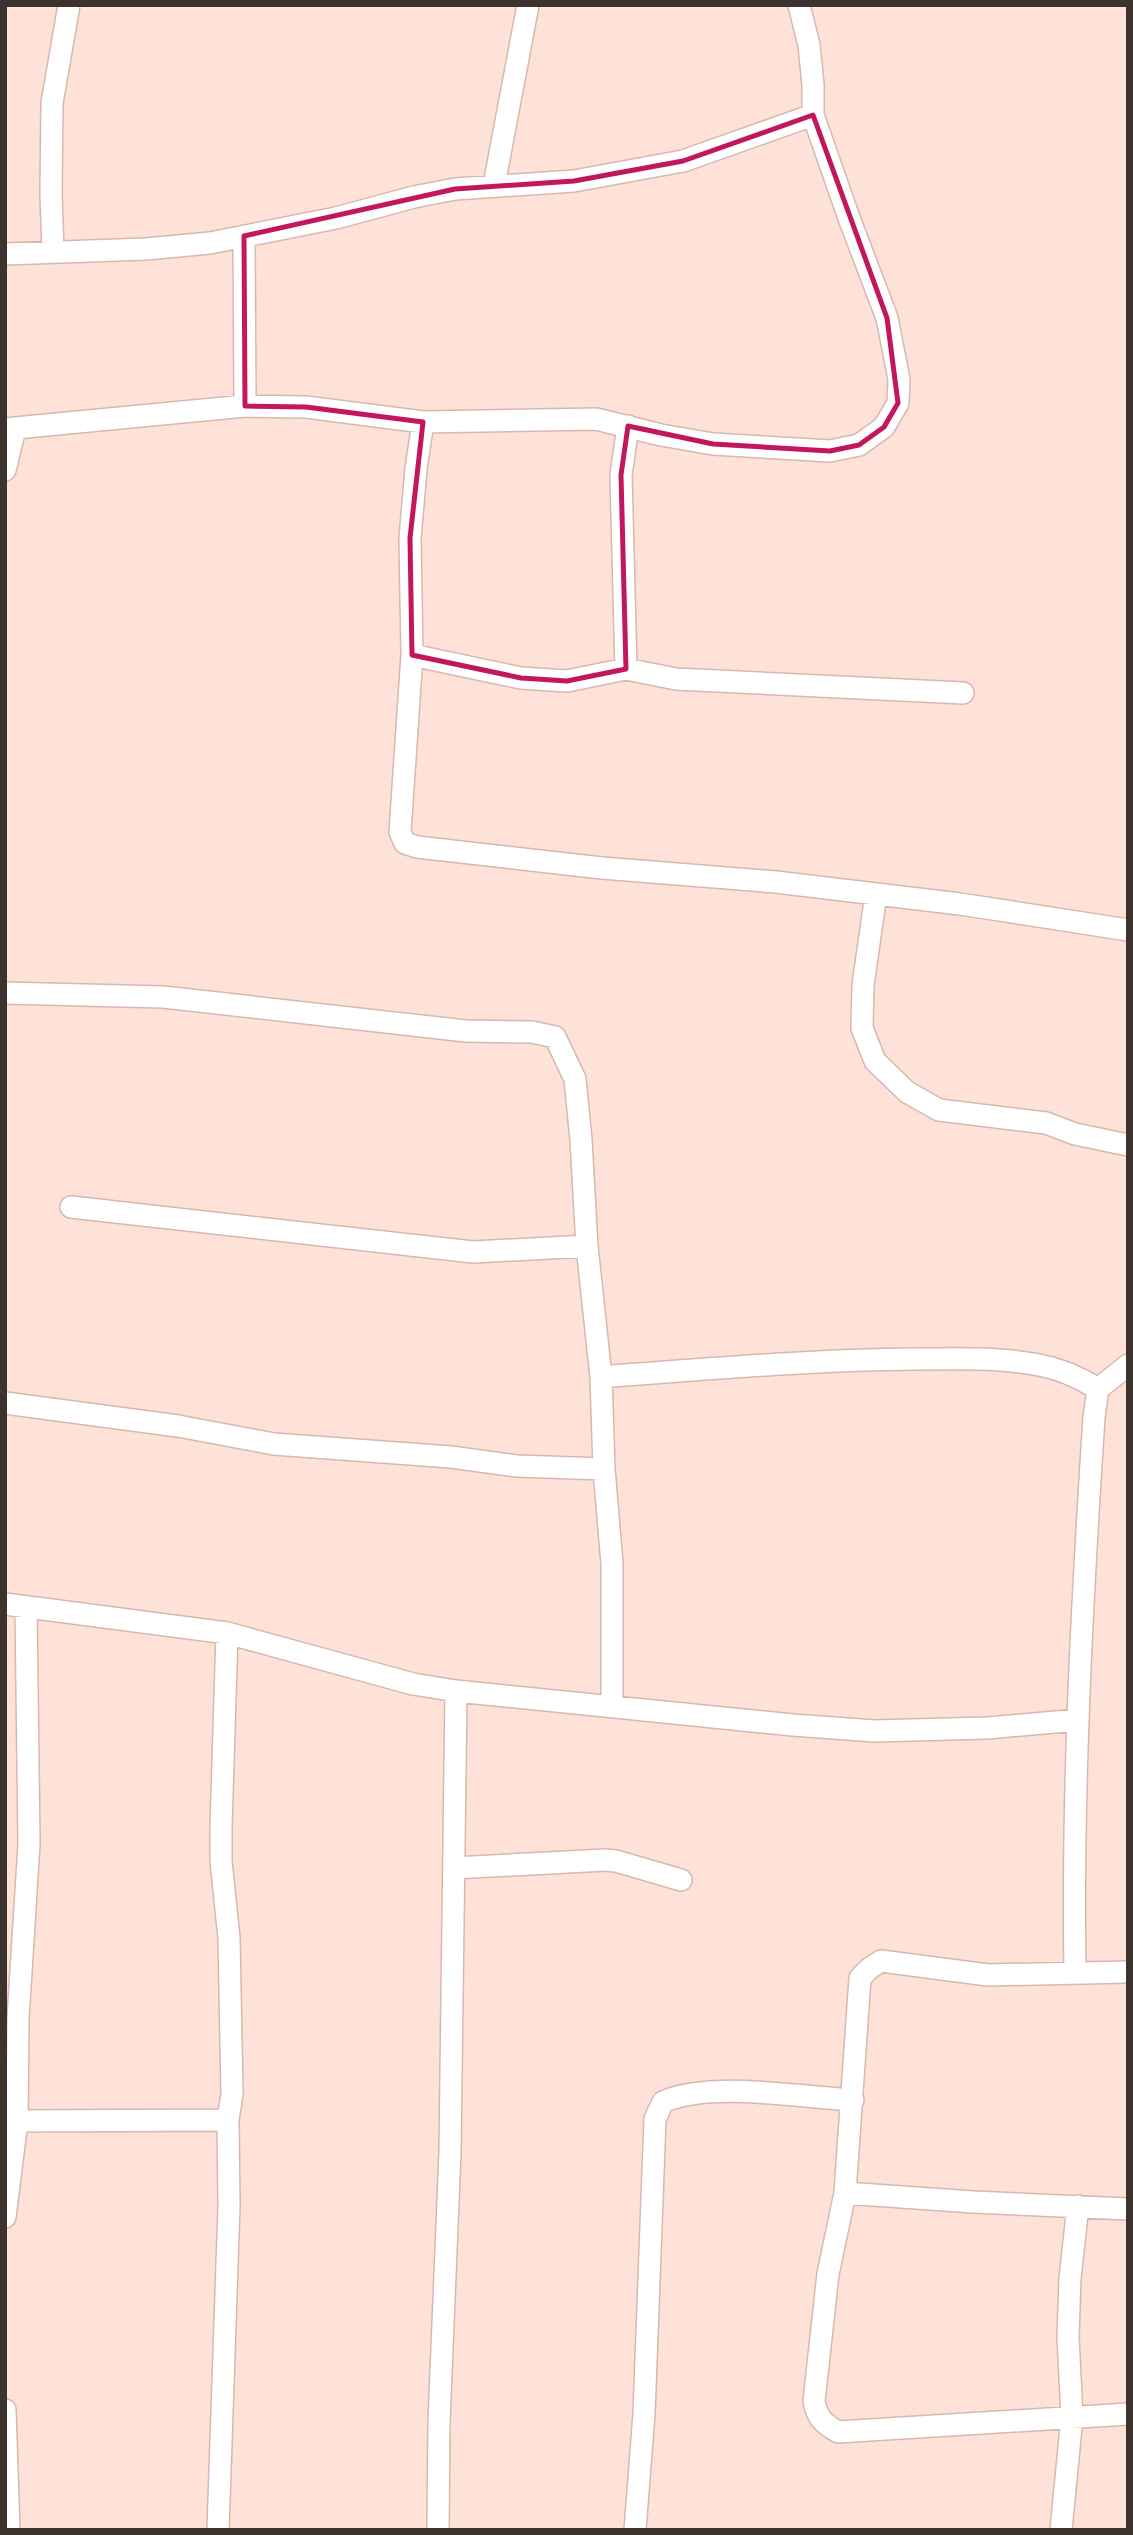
<svg xmlns="http://www.w3.org/2000/svg" width="1133" height="2535" font-family="Manrope,sans-serif">
	<rect width="100%" height="100%" fill="#fee2d7"/>
	<g fill="none" stroke-linecap="round" stroke-linejoin="round">
		<g stroke="#d5b9af" stroke-width="24">
			<path id="minor" d="M494,185l34,-180
				M244,236l1,170
				M53,251l-2,-57 1,-91 17,-98
				M5,254l141,-5 64,-6 126,-25 78,-21 41,-8 119,-8 109,-20 130,-46
				M5,429l240,-23 61,1 117,15 173,-3 65,16 52,9 117,7 29,-6 25,-18 14,-24 1,-24 -12,-61 -38,-100 -36,-103v-30l-4,-40 -10,-40
				M5,470l10,-41
				M412,655l-2,-117 6,-69 7,-47
				M626,669l-5,-194 7,-49
				M963,693l-287,-14 -50,-10 -59,12 -46,-3 -109,-23 -12,177 5,11 12,4 185,21 174,14 184,22 168,26
				M876,894l-13,91 -1,43 13,33 32,31 32,18 107,13 29,11 53,11
				M5,993l158,4 303,34 66,1 23,5 20,42 6,61 6,106 14,131 3,92 8,95v142
				M71,1207l402,45 114,-6
				M601,1377c105,-8 210,-17 315,-18 41,0 83,-2 123,6 22,4 40,12 59,24
				M5,1403l173,23 96,18 177,13 66,9 87,3
				M5,1604l222,29 186,51 43,7 337,34 81,6 113,-3 91,-8
				M454,1868l151,-8 11,1 65,19
				M1128,1972l-140,3 -107,-14 -11,7 -10,10 -15,215 -17,81 -14,127c3,17 10,23 24,31l290,-18
				M1075,1973c-3,-185 7,-371 19,-556l4,-28 30,-24
				M17,2121l211,-1
				M845,2193l128,9 155,7
				M5,2217l12,-96 1,-102 11,-175 -3,-237
				M5,2410l4,120
				M218,2530l11,-324 -1,-86 4,-26 -3,-156 -8,-77v-34l6,-194
				M438,2530l1,-108 11,-270 6,-461
				M635,2530l9,-116 11,-295 8,-17c47,-21 136,-5 190,-2
				M1061,2530l11,-113 -4,-80 2,-59 8,-72"/>
		</g>
		<use href="#minor" stroke="#fff" stroke-width="21"/>
	</g>
	<path fill="none" stroke="#c2185b" stroke-width="5" stroke-linejoin="round" d="M813,115l74,203 11,85 -14,24 -25,18 -29,6 -117,-7 -85,-18 -7,49 5,194 -59,12 -46,-3 -109,-23 -2,-117 13,-116 -117,-15 -61,-1 -1,-170 211,-47 119,-8 109,-20z"/>
	<rect width="1133" height="2535" fill="none" stroke="#3d332e" stroke-width="14"/>
</svg>
